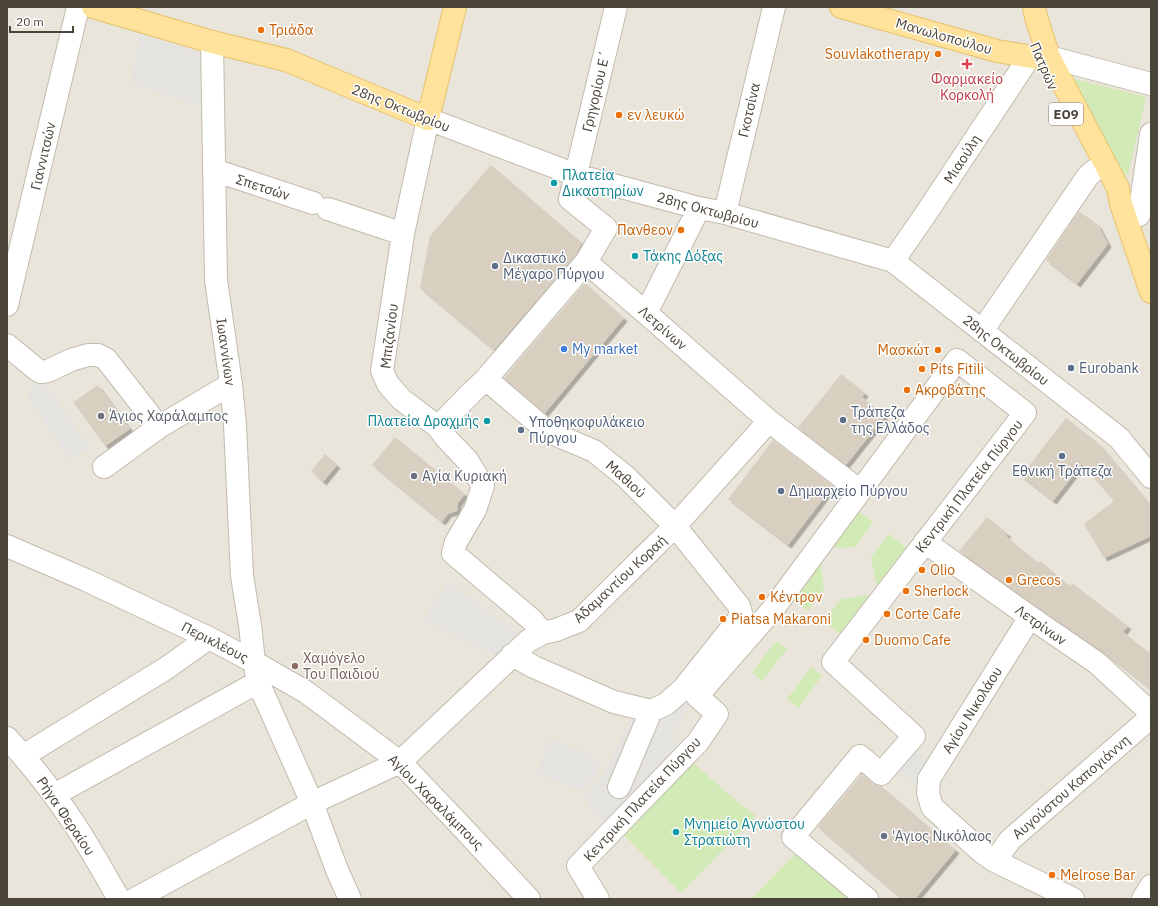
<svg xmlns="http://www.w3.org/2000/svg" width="1158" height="906" font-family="'IBM Plex Sans',sans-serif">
	<defs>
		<filter id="shadow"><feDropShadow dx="3.5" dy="3.5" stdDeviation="0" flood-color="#0004"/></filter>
	</defs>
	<rect width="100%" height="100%" fill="#f6f3ec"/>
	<path fill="#eae5da" d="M7,7h1144v892h-1144z"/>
	<path fill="#d2eab5" d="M1071,78l75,19 -18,78 -8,-2z
		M856,509l17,13 -18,25 -28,1z
		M889,534l17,13 -29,39 -6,-29z
		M820,559l4,30 -16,22 -18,-13z
		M870,595l-28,40 -18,-13 17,-23z
		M776,641l11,8 -25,32 -10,-9z
		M811,667l11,9 -24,32 -11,-9z
		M689,759l38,34 29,23 -75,77 -61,-62z
		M805,844l61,55h-115z"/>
	<path fill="#e5e3e0" d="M140,34l60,18v54l-69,-23z
		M39,376l51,71 -20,13 -43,-64z
		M448,582l69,51 -20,23 -74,-36z
		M683,700l7,7 -20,32 15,10 -78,79 -23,-30 21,-26 26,-54 20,6 13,-6z
		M549,738l41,17 10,12 -16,24 -47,-17z
		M914,748l17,14 -16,23 -18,-15z"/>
	<path fill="#d8cfc1" filter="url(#shadow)" d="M491,165l91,78 -6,12 -82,95 -74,-62 10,-52z
		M1079,211l19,14 10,19 -31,40 -31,-24z
		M585,283l39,35 -79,95 -41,-35 10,-11v-1z
		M841,374l24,19 -3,4 23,19 -39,49 -48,-38 25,-30z
		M98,385l32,44 -25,17 -32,-44z
		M1066,418l32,25 53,63v30l-47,22 -20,-34 30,-23 -32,-37 -29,37 -32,-25z
		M395,437l70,57 -7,9 -1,8 -9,3 -6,8 -70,-57z
		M773,440l60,46 -45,59 -60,-46z
		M325,454l12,11 -14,17 -12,-11z
		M987,517l21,17 -2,2 32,27 2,-2 30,25 2,-3 56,43 -5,6 28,22v35l-45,-35 -69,-47 -78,-56z
		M862,774l11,10 8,2 75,64 -41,49h-13l-84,-72z"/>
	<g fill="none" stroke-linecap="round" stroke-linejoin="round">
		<g stroke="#c2bbae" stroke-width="24">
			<path id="minor" d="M212,42l4,238 15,104 4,41 7,151 8,49 4,37 4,20 54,121 25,67 13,29
				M1049,57l102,27
				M214,170l99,33
				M328,209l75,25
				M725,213l49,-206
				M1139,215l12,-81
				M893,261l32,-46 105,-159
				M586,262l20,-34 -36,-29 46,-192
				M7,305l71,-298
				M646,313l53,-105
				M982,331l106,-155 7,-6
				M7,345l29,24 5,3 7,-1 23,-11 17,-5h10l8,4 53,68
				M486,379l100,-117 60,51 123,108 91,70
				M438,427l35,-36 13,-12 61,52 47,20 31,25 50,50 64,80 2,7 -3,7 -55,69 -17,15 -15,7 -37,-9 -80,-35 -22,-12
				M104,467l55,-40 72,-43
				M925,542l105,75 67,46 54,50
				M7,546l79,34 123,58 45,24 52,30 94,70 62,65 67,72
				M1030,617l-101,162 -1,14 4,14 51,46 12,8 78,38
				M543,633l-11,-13 -79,-67 3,-11 19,-32 8,-24 -16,-26 -21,-22 -8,-11 -37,-28 -13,-15 -6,-13 21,-137 25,-115 148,56 123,33 26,5 168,48 226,177 32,39
				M7,738c26,28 49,58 70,90 15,23 28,47 42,71
				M23,756l142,-87 44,-31
				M619,787l32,-76
				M54,795l204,-113
				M995,861l15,-21 141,-123
				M135,899l177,-96 88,-41 128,-121 15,-8 13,-3 23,-9 96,-95 94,-105
				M598,899l-20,-33 120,-124 19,-28 -20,-18 76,-87 184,-249 68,53 -192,249 81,74 -33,38 -21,-18 -67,81 74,62
				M1143,899l8,-13"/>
		</g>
		<g stroke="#e6c16a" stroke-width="24">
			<path id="major" d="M93,7l119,35 74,18 142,59 27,-112
				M841,7l156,44 41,7 11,-1
				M1034,7l2,10 13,40 69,131 3,16 30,88"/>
		</g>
		<use href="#minor" stroke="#fff" stroke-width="22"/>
		<use href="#major" stroke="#ffe39c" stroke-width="22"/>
	</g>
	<g fill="#e8710a" stroke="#fff" stroke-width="1.5">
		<circle cx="261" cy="30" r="4"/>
		<circle cx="938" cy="54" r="4"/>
		<circle cx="619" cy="115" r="4"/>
		<circle cx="681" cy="230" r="4"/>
		<circle cx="938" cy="350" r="4"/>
		<circle cx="922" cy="369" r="4"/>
		<circle cx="907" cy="390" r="4"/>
		<circle cx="922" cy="570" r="4"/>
		<circle cx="1009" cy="580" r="4"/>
		<circle cx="906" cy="591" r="4"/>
		<circle cx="762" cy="597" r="4"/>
		<circle cx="887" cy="614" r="4"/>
		<circle cx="723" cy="619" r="4"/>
		<circle cx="866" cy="640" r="4"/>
		<circle cx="1052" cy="875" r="4"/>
	</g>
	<path fill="#e0444e" stroke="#fff" stroke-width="1.5" d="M965 58h4v4h4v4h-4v4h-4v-4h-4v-4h4z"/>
	<g fill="#0f9aa8" stroke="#fff" stroke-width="1.5">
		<circle cx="554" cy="183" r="4"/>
		<circle cx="635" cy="256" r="4"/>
		<circle cx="487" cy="421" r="4"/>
		<circle cx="676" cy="832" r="4"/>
	</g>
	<g fill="#5c6f8a" stroke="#fff" stroke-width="1.5">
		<circle cx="495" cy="266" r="4"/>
		<circle cx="1071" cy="368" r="4"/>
		<circle cx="843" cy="420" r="4"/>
		<circle cx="521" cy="430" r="4"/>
		<circle cx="1062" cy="456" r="4"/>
		<circle cx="781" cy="491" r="4"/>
	</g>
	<circle fill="#3f7fe0" stroke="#fff" stroke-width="1.5" cx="564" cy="349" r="4"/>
	<g fill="#6b7280" stroke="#fff" stroke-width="1.5">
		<circle cx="101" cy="416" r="4"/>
		<circle cx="414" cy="476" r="4"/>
		<circle cx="884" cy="836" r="4"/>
	</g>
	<circle fill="#8d6e63" stroke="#fff" stroke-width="1.5" cx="295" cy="666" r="4"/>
	<g text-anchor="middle" stroke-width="3" stroke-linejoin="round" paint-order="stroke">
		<rect fill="#fff" stroke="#817c74" stroke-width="1" x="1049" y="103" width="34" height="22" rx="3"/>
		<g font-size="13" font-weight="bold" fill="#4b4439">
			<text x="1066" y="119">ΕΟ9</text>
		</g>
		<g font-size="14" fill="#c56008" stroke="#fff" text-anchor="start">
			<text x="269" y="35">Τριάδα</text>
			<text x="930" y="59" text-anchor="end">Souvlakotherapy</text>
			<text x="627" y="120">εν λευκώ</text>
			<text x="673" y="235" text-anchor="end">Πανθεον</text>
			<text x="930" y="355" text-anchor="end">Mασκώτ</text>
			<text x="930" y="374">Pits Fitili</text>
			<text x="915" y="395">Ακροβάτης</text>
			<text x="930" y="575">Olio</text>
			<text x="1017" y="585">Grecos</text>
			<text x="914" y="596">Sherlock</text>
			<text x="770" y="602">Κέντρον</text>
			<text x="895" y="619">Corte Cafe</text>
			<text x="731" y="624">Piatsa Makaroni</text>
			<text x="874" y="645">Duomo Cafe</text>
			<text x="1060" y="880">Melrose Bar</text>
		</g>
		<g font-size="14" fill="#4b4439" stroke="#fff">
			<text transform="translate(944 36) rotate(16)" y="5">Μανωλοπούλου</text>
			<text transform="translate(1044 66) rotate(67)" y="5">Πατρών</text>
			<text transform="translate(596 91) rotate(-77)" y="5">Γρηγορίου Ε΄</text>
			<text transform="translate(401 108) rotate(22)" y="5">28ης Οκτωβρίου</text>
			<text transform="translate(749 110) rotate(-77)" y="5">Γκοτσίνα</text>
			<text transform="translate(43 156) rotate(-77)" y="5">Γιαννιτσών</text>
			<text transform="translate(962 159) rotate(-57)" y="5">Μιαούλη</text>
			<text transform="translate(263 187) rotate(18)" y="5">Σπετσών</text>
			<text transform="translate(708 210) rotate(15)" y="5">28ης Οκτωβρίου</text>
			<text transform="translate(663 328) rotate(41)" y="5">Λετρίνων</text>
			<text transform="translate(389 336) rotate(-83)" y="5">Μπιζανίου</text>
			<text transform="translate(1006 350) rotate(38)" y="5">28ης Οκτωβρίου</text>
			<text transform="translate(226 352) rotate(82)" y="5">Ιωαννίνων</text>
			<text transform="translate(626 479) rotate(42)" y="5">Μαθιού</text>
			<text transform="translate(969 486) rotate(-52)" y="5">Κεντρική Πλατεία Πύργου</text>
			<text transform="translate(620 579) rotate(-43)" y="5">Αδαμαντίου Κοραή</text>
			<text transform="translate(1041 625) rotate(35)" y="5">Λετρίνων</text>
			<text transform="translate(215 642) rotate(27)" y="5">Περικλέους</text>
			<text transform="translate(972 710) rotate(-58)" y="5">Αγίου Νικολάου</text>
			<text transform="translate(1071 787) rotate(-41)" y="5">Αυγούστου Καπογιάννη</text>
			<text transform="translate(642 799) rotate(-47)" y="5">Κεντρική Πλατεία Πύργου</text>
			<text transform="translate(436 802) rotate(45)" y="5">Αγίου Χαραλάμπους</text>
			<text transform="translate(66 816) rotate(56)" y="5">Ρήγα Φεραίου</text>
		</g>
		<g font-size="14" fill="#be3a42" stroke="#fff">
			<text x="967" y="84">Φαρμακείο<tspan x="967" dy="16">Κορκολή</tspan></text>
		</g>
		<g font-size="14" fill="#0d838f" stroke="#fff" text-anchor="start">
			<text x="562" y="180">Πλατεία<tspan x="562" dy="16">Δικαστηρίων</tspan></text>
			<text x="643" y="261">Τάκης Δόξας</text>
			<text x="479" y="426" text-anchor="end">Πλατεία Δραχμής</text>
			<text x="684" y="829">Μνημείο Αγνώστου<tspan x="684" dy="16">Στρατιώτη</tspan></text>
		</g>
		<g font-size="14" fill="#4e5e75" stroke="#fff" text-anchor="start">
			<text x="503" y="263">Δικαστικό<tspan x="503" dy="16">Μέγαρο Πύργου</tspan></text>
			<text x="1079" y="373">Eurobank</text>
			<text x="851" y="417">Τράπεζα<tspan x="851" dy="16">της Ελλάδος</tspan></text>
			<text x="529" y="427">Υποθηκοφυλάκειο<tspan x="529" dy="16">Πύργου</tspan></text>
			<text x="1062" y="476" text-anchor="middle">Εθνική Τράπεζα</text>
			<text x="789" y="496">Δημαρχείο Πύργου</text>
		</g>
		<g font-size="14" fill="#366cbe" stroke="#fff" text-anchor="start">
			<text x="572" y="354">My market</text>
		</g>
		<g font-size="14" fill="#5b616d" stroke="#fff" text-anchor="start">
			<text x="109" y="421">Άγιος Χαράλαμπος</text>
			<text x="422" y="481">Αγία Κυριακή</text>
			<text x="892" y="841">'Αγιος Νικόλαος</text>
		</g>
		<g font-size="14" fill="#785e54" stroke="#fff" text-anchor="start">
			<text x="303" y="663">Χαμόγελο<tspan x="303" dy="16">Του Παιδιού</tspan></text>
		</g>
	</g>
	<rect width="1158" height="906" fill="none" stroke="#4b4439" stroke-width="16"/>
	<path d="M10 26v6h63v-6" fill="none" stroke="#4b4439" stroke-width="2"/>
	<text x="16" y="26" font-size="12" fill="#4b4439" stroke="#ffffff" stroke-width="3" paint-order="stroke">20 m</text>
</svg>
